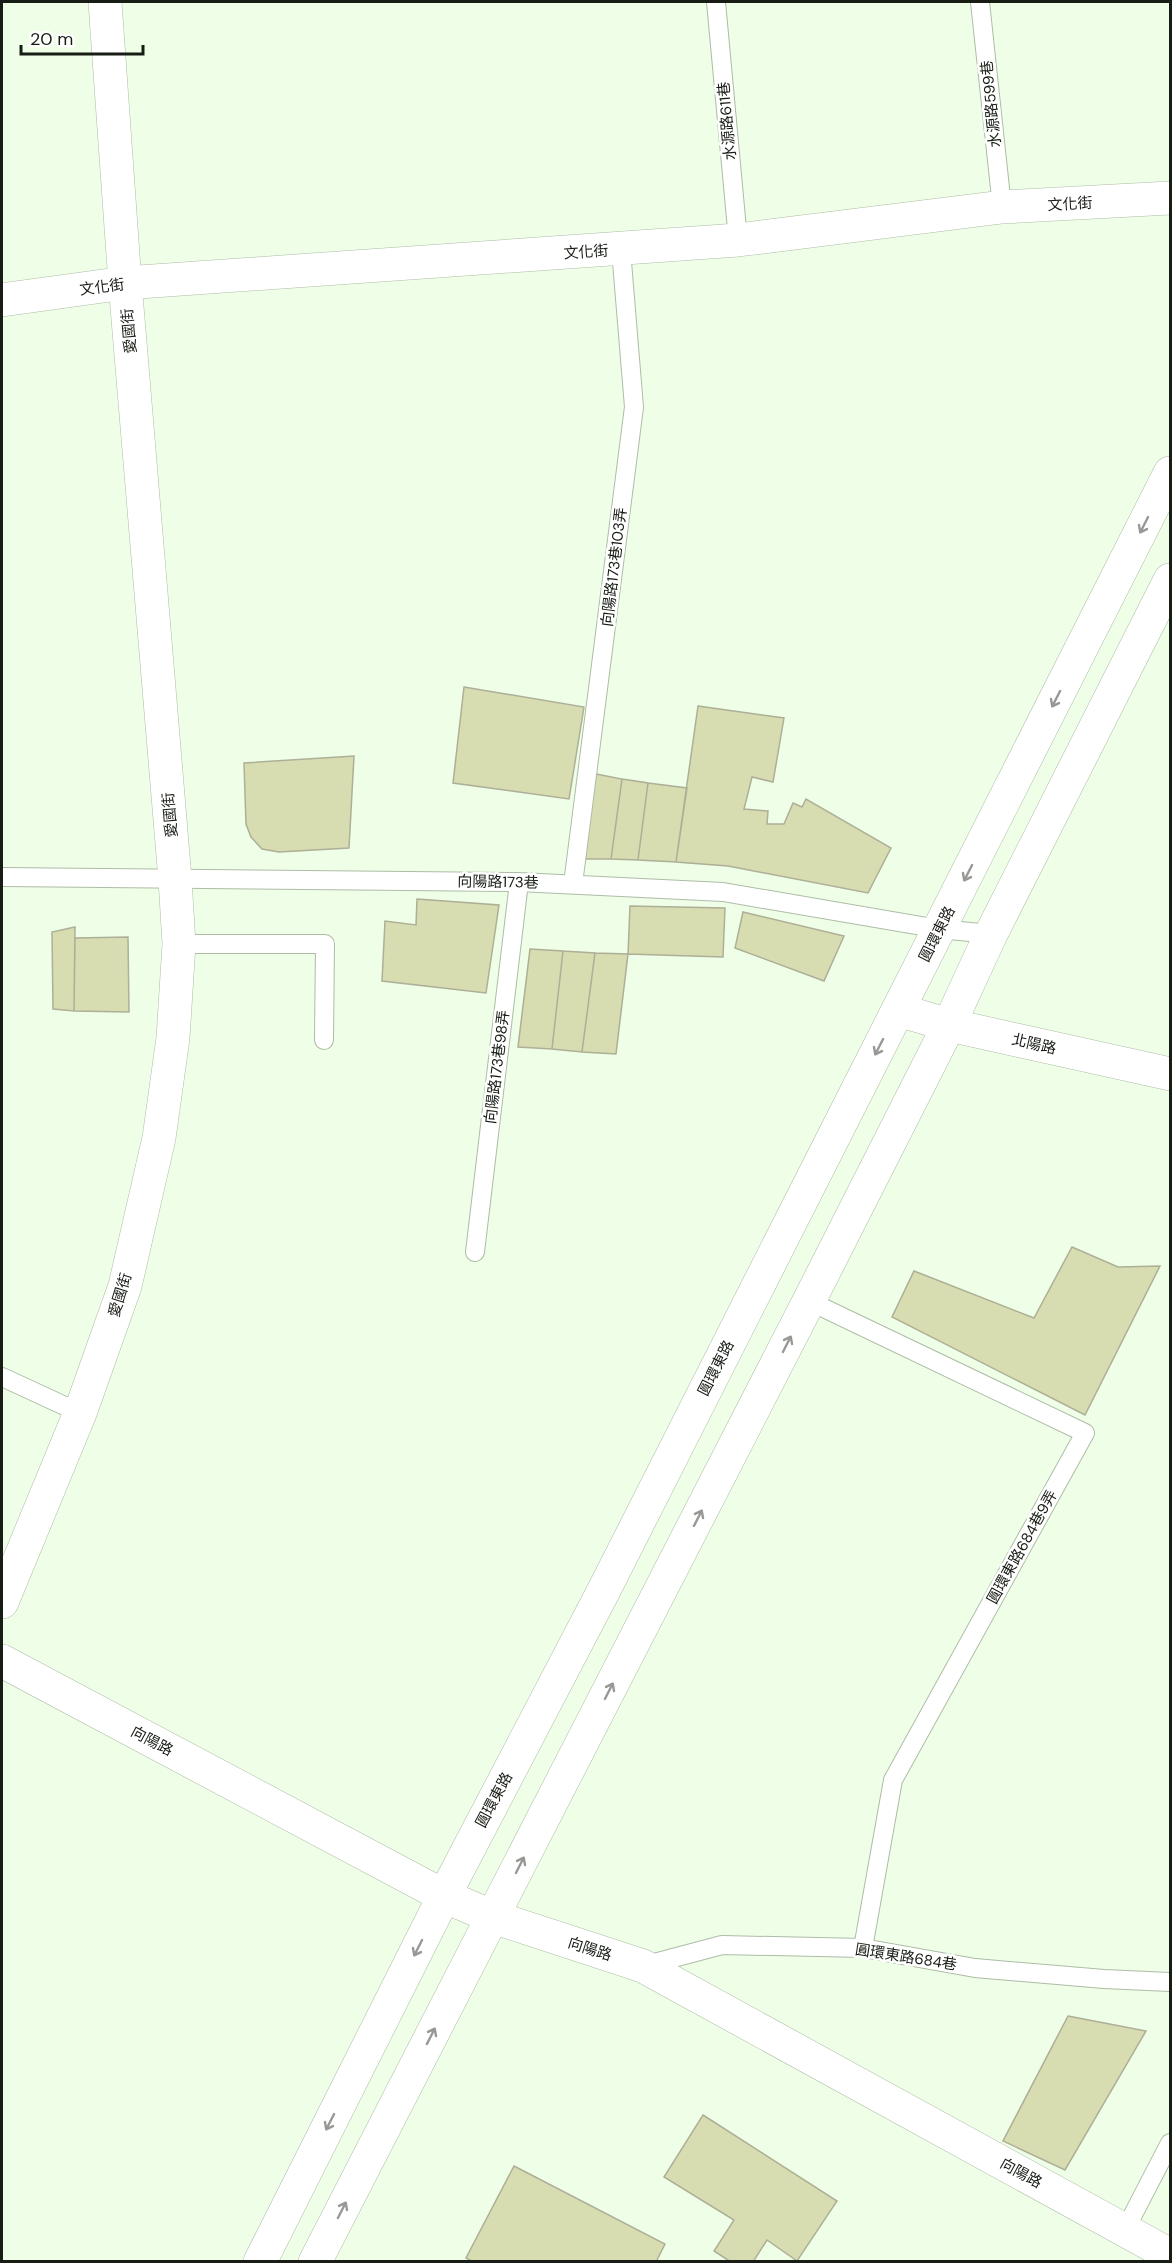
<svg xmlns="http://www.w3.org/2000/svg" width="1172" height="2263" font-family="'DM Sans','Noto Sans TC',sans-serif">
	<rect width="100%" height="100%" fill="#effee7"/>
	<path fill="#d8dcb1" stroke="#adaf97" stroke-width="1.5" d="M464,687l120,20 -15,92 -116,-16z
		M698,706l86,12 -11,64 -21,-5 -8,32 24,2 -1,13h17l9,-21 9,4 4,-8 85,49 -23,45 -140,-27 -52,-4z
		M354,756l-5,92 -70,4 -17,-3 -11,-12 -5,-13 -2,-61z
		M596,774l26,5 -11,80h-27z
		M622,779l26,4 -10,77 -27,-1z
		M648,783l39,5 -11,74 -38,-2z
		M417,899l82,6 -13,88 -104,-12 3,-60 31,4z
		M630,906l95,2 -2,49 -95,-3z
		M743,912l101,24 -20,45 -89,-33z
		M75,927l-1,84 -21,-2 -1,-77z
		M128,937l1,75 -55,-1 1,-73z
		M530,949l33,2 -11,98 -34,-2z
		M563,951l32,2 -13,99 -30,-3z
		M595,953l33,1 -12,100 -34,-2z
		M1072,1247l46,20 42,-1 -75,149 -193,-98 22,-46 120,47z
		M1068,2016l78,15 -81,139 -62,-29z
		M703,2115l134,86 -40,60 -30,-21 -14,22h-22l-17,-11 20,-31 -70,-43z
		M514,2166l151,78 -9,18h-183l-7,-4z"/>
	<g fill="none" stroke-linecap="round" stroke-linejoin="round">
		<g stroke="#aebca6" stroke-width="20">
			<path id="lane" d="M716,2l22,238
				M980,2l22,205
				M2,877l517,5 204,10 216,37 52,5
				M573,884l61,-477 -13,-157
				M179,944h146l-1,96
				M475,1252l44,-370
				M809,1301l276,132 -192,347 -30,168
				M2,1377l78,36
				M643,1966l79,-21 141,3 112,20 129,11 66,3
				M1125,2230l45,-87"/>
		</g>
		<g stroke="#aebca6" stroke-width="34">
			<path id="street" d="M2,300l123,-17 613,-43 264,-33 168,-9
				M2,1602l78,-189 45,-127 34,-148 14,-100 6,-94 -4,-65 -50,-596 -20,-281
				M2,1661l442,235 49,21 150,49 527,289"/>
		</g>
		<g stroke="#aebca6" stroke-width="34">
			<path id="secondary" d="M898,1010l51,15 221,49"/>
		</g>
		<g stroke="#aebca6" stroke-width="34">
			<path id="primary" d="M260,2262l184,-366 159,-304 567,-1119
				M315,2262l494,-961 140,-276 42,-91 179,-354"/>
		</g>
		<use href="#lane" stroke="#fff" stroke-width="18"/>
		<use href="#street" stroke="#fff" stroke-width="33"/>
		<use href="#secondary" stroke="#fff" stroke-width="33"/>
		<use href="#primary" stroke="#fff" stroke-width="33"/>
	</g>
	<defs><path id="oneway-shaft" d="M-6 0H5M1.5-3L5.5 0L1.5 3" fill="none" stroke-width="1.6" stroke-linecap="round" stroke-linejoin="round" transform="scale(1.5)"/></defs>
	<g stroke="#979995">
		<use href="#oneway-shaft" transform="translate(1144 525) rotate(117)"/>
		<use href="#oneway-shaft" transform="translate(1056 699) rotate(117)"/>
		<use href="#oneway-shaft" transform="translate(968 873) rotate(117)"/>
		<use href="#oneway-shaft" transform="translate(879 1047) rotate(117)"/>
		<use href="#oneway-shaft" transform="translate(787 1344) rotate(-63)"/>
		<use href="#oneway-shaft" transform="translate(698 1518) rotate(-63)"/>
		<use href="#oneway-shaft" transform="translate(609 1691) rotate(-63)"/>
		<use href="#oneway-shaft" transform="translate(520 1865) rotate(-63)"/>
		<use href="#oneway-shaft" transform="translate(418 1948) rotate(117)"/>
		<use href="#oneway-shaft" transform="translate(431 2036) rotate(-63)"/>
		<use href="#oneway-shaft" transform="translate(330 2122) rotate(117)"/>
		<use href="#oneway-shaft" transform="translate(342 2210) rotate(-63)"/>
	</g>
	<g text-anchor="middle" stroke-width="5" stroke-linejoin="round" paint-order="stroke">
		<g font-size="15" fill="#171c14" stroke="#fff">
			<text transform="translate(991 104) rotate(-96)" y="5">水源路599巷</text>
			<text transform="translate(727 121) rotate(-95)" y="5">水源路611巷</text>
			<text transform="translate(1070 204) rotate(-3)" y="5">文化街</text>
			<text transform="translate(586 252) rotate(-4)" y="5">文化街</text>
			<text transform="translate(102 287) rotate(-7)" y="5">文化街</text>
			<text transform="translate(129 331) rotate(-95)" y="5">愛國街</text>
			<text transform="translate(614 567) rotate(-83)" y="5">向陽路173巷103弄</text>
			<text transform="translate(170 815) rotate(-95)" y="5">愛國街</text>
			<text transform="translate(498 882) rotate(1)" y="5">向陽路173巷</text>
			<text transform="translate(937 934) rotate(-63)" y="5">圓環東路</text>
			<text transform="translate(1034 1044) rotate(13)" y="5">北陽路</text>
			<text transform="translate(497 1067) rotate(-83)" y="5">向陽路173巷98弄</text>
			<text transform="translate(120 1295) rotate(-73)" y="5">愛國街</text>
			<text transform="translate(716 1368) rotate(-63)" y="5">圓環東路</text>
			<text transform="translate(1022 1547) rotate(-61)" y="5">圓環東路684巷9弄</text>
			<text transform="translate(152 1741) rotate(28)" y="5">向陽路</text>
			<text transform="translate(494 1800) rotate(-62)" y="5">圓環東路</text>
			<text transform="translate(590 1949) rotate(18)" y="5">向陽路</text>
			<text transform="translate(906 1957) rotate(9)" y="5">圓環東路684巷</text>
			<text transform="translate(1021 2173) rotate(29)" y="5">向陽路</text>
		</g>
	</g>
	<rect width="1172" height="2263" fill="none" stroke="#171c14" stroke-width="6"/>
	<path d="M21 45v9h122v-9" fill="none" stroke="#171c14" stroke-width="3"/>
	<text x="30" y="45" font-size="18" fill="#171c14" stroke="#ffffff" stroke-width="4.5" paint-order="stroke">20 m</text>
</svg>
